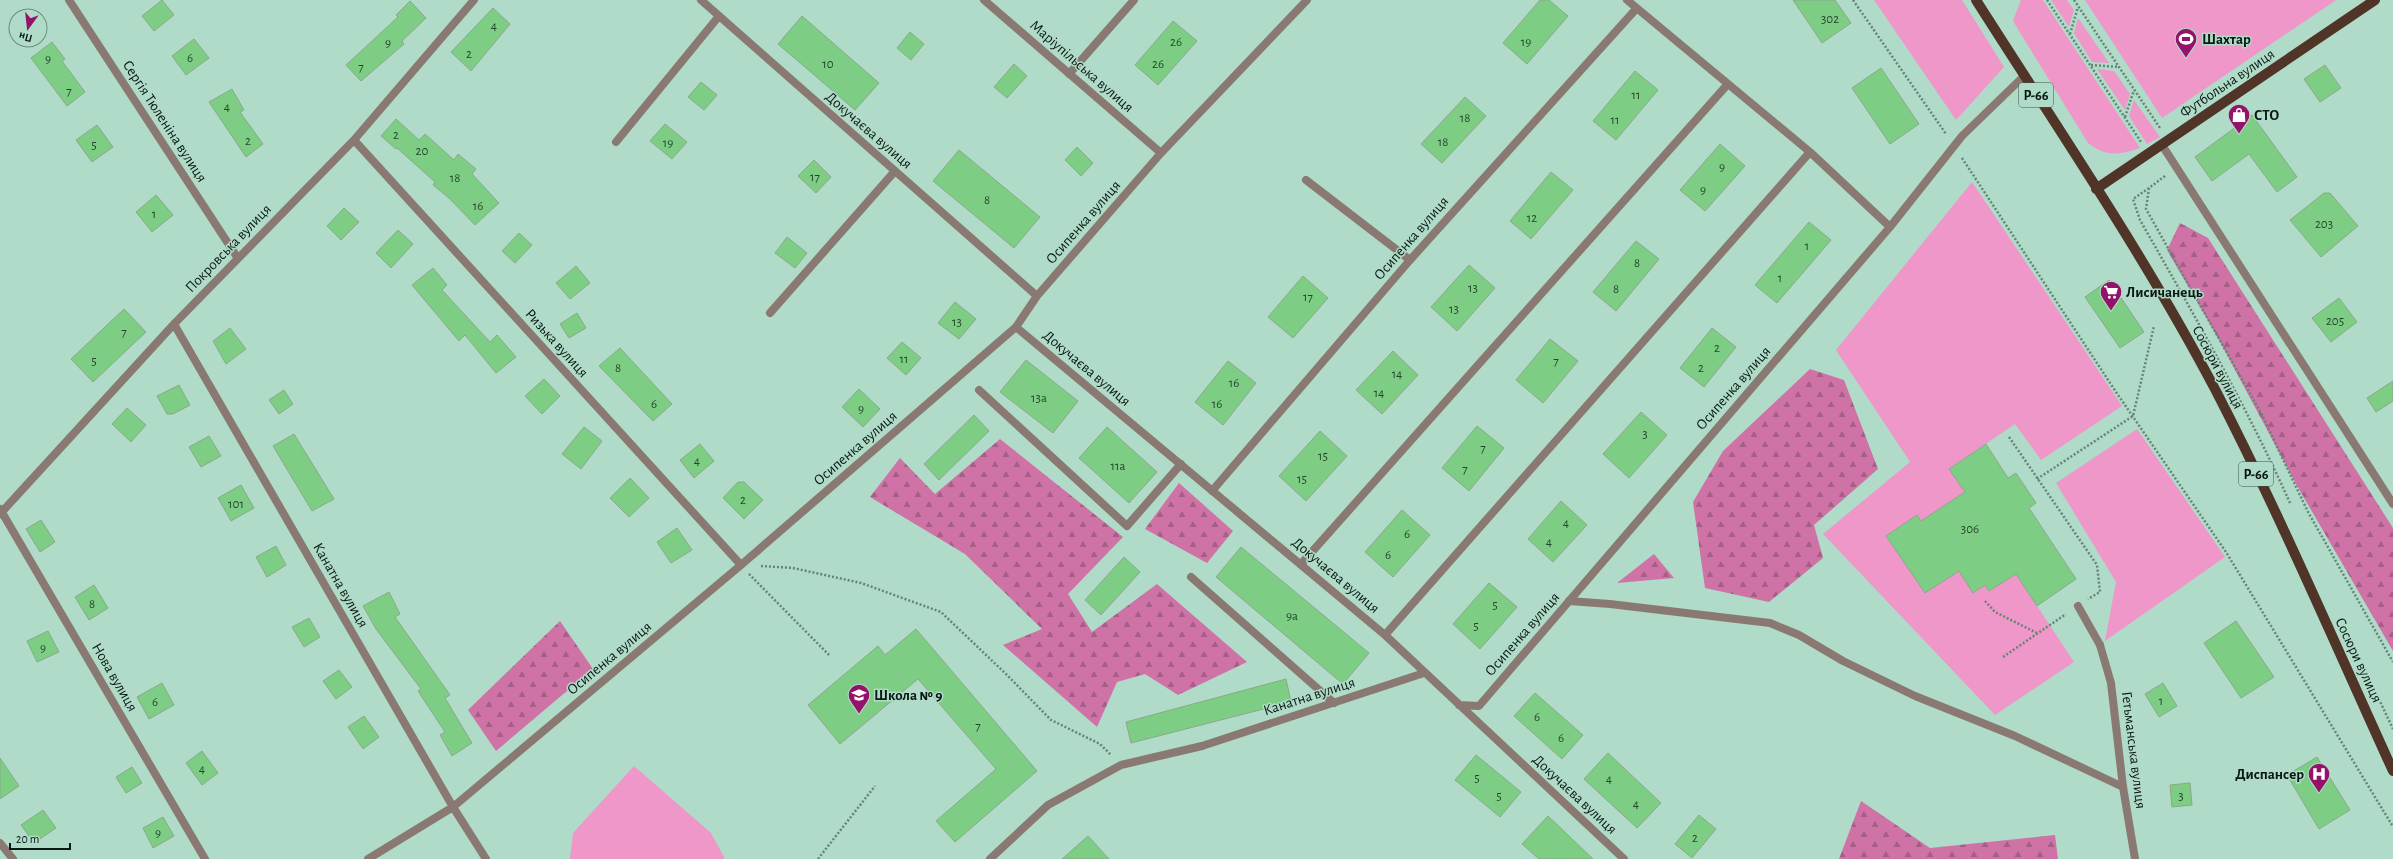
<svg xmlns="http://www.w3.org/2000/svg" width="2393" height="859" font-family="'Alegreya Sans',sans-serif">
	<defs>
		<pattern id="forest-firs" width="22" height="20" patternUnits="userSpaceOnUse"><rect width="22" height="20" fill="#cf72a6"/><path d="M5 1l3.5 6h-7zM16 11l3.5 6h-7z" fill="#a65d86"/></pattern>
	</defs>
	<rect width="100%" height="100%" fill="#b0dbc8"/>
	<path fill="#ef97c8" d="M1874,0h88l42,67 -48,53z
		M2021,0h22l97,148c-20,7 -35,9 -52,-5l-75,-122z
		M2051,0h16l7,10 -5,17z
		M2085,0h251l-174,118z
		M2078,18l31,45 -17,-1 -18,-29z
		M2097,69l17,2 16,23 -5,16z
		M2134,100l26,37 -13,7 -18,-28z
		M1972,182l150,224 -81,54 -26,-36 -66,45 16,23 -44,29 -4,-5 -31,20 39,57 34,-22 15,22 11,-8 4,6 27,-17 58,88 -79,53 -172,-181 87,-72 -74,-112z
		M2137,429l88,128 -120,84 11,-59 -60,-99z
		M634,766l77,67 14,26h-155l3,-26z"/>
	<path fill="url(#forest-firs)" d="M2180,223l28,15 185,290v123l-97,-167 -78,-146 -51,-88z
		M1810,369l34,11 34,89 -64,56 9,33 -54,44 -64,-14 -12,-86 30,-51z
		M1000,439l123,98 -55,57 24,38 65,-48 90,78 -69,33 -33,-21 -28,8 -20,45 -94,-82 39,-16 -77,-75 -95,-57 30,-39 35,36z
		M1179,483l54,48 -26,32 -62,-34z
		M1654,554l20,24 -57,5z
		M560,621l33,48 -97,82 -28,-41z
		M1861,801l69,47 125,-13 3,24h-219z"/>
	<path fill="#7dce84" stroke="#8aa88b" d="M162,0l12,15 -20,16 -12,-15z
		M1540,0h9l19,16 -41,48 -24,-21z
		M1793,0h42l16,23 -29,20z
		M410,1l16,17 -24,23 2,3 -43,37 -15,-16 52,-48 -2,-2z
		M493,8l17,16 -39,47 -20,-19z
		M802,16l77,67 -24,27 -77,-66z
		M1173,21l24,20 -39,44 -23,-20z
		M910,32l14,12 -13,16 -14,-12z
		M194,39l15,19 -23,17 -14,-19z
		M52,42l13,17 -3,2 23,31 -18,14 -36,-48z
		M1014,64l13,12 -20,22 -13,-11z
		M2325,65l16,23 -21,14 -16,-23z
		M1881,68l38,56 -29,20 -38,-56z
		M1635,71l23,19 -42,50 -23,-19z
		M701,82l16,13 -13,15 -16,-13z
		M232,89l12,21 -4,2 23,32 -17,13 -37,-55z
		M1465,97l21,19 -44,47 -21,-19z
		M2252,115l45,62 -20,15 -28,-38 -37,27 -17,-24z
		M396,119l23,21 6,-6 29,26 4,-6 18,15 -4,5 27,29 -24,22 -26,-27 -16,-13 2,-3 -38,-34 -1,1 -15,-13z
		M665,124l22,18 -15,17 -22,-18z
		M97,125l16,22 -21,15 -16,-22z
		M1720,144l25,22 -40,45 -25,-21z
		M1077,147l16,16 -12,13 -16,-16z
		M959,150l81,67 -26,31 -81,-67z
		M814,160l17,17 -15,16 -18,-17z
		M1551,172l22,18 -42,49 -21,-18z
		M2324,193h6l28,33 -37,31 -31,-37z
		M156,195l17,20 -21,17 -16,-20z
		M344,208l15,14 -18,18 -14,-14z
		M1809,222l22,18 -54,63 -22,-18z
		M398,230l15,14 -22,24 -15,-15z
		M519,233l13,12 -17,18 -13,-12z
		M787,237l20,16 -12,15 -20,-15z
		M1636,241l23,18 -43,52 -23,-19z
		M1469,265l26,23 -38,43 -26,-24z
		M576,266l14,17 -20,16 -14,-16z
		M433,268l14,17 -5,5 48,52 7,-7 19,22 -20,16 -31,-38 -6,6 -47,-56z
		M1303,276l25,22 -35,40 -25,-21z
		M2109,280l35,52 -24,16 -35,-51z
		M2339,298l18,24 -26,20 -19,-24z
		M955,302l21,17 -17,20 -21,-16z
		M124,309l22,23 -53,50 -22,-23z
		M577,313l9,15 -17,10 -9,-14z
		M230,328l16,21 -20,15 -13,-23z
		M1712,328l24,19 -32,40 -24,-19z
		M1550,339l28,22 -35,42 -27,-23z
		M902,342l19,16 -15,17 -19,-17z
		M620,348l52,56 -19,17 -54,-55z
		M1393,351l25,24 -36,39 -26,-24z
		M1026,360l52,41 -25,32 -53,-41z
		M1228,361l28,22 -33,42 -28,-23z
		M544,379l16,17 -18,18 -17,-18z
		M2393,381v20l-17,11 -9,-14z
		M179,385l11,20 -17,9h-6l-10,-18z
		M859,389l21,20 -17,18 -21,-20z
		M284,390l9,14 -14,10 -10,-14z
		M127,408l19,17 -15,17 -19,-18z
		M1641,412l26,23 -38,43 -26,-24z
		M974,415l15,16 -50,49 -15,-16z
		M1477,426l27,22 -35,43 -27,-23z
		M584,427l18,14 -21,28 -19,-15z
		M1107,427l50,45 -28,31 -50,-45z
		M1320,431l27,25 -41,45 -27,-25z
		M294,434l40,65 -22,12 -39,-65z
		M209,436l12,20 -20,11 -12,-20z
		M700,444l14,17 -20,17 -14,-18z
		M1986,444l22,34 8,-5 20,30 -7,5 47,71 -39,27 -21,-32 -27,17 -4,-6 -12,8 -14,-22 -34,22 -39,-57 31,-21 4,6 44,-29 -16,-23z
		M630,478l19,20 -20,19 -19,-19z
		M738,482h6l19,18 -19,19 -21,-21z
		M241,485l13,23 -23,13 -13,-23z
		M1561,501l26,24 -34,37 -25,-23z
		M1402,510l28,25 -37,42 -28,-25z
		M41,520l14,22 -15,10 -14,-23z
		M677,528l15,22 -21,13 -14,-21z
		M276,546l10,19 -19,12 -11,-20z
		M1241,547l128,106 -26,31 -127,-107z
		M1124,557l16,15 -39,43 -16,-15z
		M1489,583l28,24 -37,42 -27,-25z
		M94,585l14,23 -19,12 -14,-23z
		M389,592l11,22 -5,3 55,78 -5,3 27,45 -20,13 -12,-21 5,-3 -27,-41 3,-2 -45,-60 -13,-23z
		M309,618l11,19 -16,10 -12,-20z
		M2236,621l38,56 -33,21 -37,-55z
		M916,629l121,142 -82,71 -19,-21 60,-52 -78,-90 -78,65 -32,-39 70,-59 7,9z
		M48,631l11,21 -22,10 -10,-21z
		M339,670l13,17 -16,12 -13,-18z
		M1286,679l5,23 -160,41 -5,-21z
		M162,683l12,22 -25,14 -12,-22z
		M2163,683l14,23 -18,11 -14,-23z
		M1535,693l48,42 -21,24 -48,-43z
		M364,716l15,21 -16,12 -15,-22z
		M202,751l16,22 -16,12 -16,-22z
		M1608,753l53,50 -24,25 -53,-49z
		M1476,755l45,37 -21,25 -45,-37z
		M2317,757l33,53 -31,19 -32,-54z
		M0,758l19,28 -19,13z
		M132,767l10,16 -16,10 -10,-16z
		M2190,783l2,22 -20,2 -2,-22z
		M43,810l13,18 -22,15 -13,-18z
		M1699,815l17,14 -24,29 -17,-14z
		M1548,816l21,20 24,23h-54l-17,-15z
		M163,817l11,19 -21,12 -10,-20z
		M1088,836l21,23h-47z"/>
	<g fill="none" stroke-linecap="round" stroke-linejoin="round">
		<path stroke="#658476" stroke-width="2.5" stroke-dasharray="2 2" stroke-linecap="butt" d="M1853,0l93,134
			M2047,0l94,142
			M2074,0l86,128
			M2070,34l8,-27
			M2091,65l28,2
			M2125,117l9,-27
			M1962,158l154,234 110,160 166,273
			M2165,176l-16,12 -3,21 116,206 46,97 85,150
			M2149,188l-16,11 7,21c53,93 106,185 150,283
			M2009,437l88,128 3,27 -12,7
			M2037,479l96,-63 21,-90
			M761,566l32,2 68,15 80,29 66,63 44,45 49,24 11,11
			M749,574l80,81
			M1985,601l10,11 42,21
			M2003,657l63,-43
			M2377,695l16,34
			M818,859l57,-73"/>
		<path stroke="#8a7972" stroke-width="8" d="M616,142l103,-126
			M2162,145l231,359
			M1306,180l104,80
			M770,313l125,-142
			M979,390l148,136 54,-62
			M1191,577l143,126
			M1569,601l41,3 160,19 29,12 44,26 72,35 100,40 108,51
			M2078,606l22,39
			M990,859l58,-54 73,-40 81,-19"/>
		<path stroke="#8a7972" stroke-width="8" d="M69,0l168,257
			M701,0l336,296
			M984,0l177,153
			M1627,0l183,152 80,75
			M1069,74l65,-74
			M354,140l387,425
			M174,324l279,483 33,52
			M1016,327l369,308 239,224
			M1212,491l198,-231 226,-251
			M0,509l205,350
			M0,514l174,-190 180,-184 120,-140
			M1302,563l425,-478
			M1385,635l425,-483
			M2100,645l11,38 12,104 12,72
			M1459,705l20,1 411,-479 72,-91 62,-60
			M1202,746l222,-73
			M0,843l13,16
			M368,859l85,-52 288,-242 275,-238 21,-31 124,-143 146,-153"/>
		<path stroke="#4f3427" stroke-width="10" d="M1976,0c82,129 169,256 240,391 64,124 119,253 177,380
			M2096,189l279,-189"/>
	</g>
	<defs>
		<g id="stadium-pin" transform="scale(1.15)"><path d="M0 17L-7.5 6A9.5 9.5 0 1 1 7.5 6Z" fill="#95126a" stroke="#b0dbc8"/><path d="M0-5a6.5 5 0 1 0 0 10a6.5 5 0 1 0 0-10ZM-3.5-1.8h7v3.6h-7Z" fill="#fff"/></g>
		<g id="shop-pin" transform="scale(1.15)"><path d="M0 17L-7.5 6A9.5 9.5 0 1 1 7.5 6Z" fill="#95126a" stroke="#b0dbc8"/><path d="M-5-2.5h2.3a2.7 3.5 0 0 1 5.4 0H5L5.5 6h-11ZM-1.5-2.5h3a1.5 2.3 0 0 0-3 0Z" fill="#fff"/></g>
		<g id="supermarket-pin" transform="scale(1.15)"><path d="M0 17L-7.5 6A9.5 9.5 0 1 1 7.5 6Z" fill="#95126a" stroke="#b0dbc8"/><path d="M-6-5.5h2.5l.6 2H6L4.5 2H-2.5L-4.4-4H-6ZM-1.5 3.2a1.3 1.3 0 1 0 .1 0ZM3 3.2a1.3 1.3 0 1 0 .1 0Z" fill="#fff"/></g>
		<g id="school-pin" transform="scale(1.15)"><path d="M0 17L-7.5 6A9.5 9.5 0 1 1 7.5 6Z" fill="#95126a" stroke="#b0dbc8"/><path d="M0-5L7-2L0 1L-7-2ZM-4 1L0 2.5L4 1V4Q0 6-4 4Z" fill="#fff"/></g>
		<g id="hospital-pin" transform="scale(1.15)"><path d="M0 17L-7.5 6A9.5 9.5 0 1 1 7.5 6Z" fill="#95126a" stroke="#b0dbc8"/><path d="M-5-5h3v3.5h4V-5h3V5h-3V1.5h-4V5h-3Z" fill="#fff"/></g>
	</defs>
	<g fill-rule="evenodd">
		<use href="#stadium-pin" x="2186" y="39"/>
		<use href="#shop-pin" x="2239" y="115"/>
		<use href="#supermarket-pin" x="2111" y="292"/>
		<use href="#school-pin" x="859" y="695"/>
		<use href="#hospital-pin" x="2319" y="774"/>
	</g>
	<g text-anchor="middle" stroke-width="3" stroke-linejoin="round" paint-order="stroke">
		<g font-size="13" fill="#25462e">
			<text x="1830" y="23">302</text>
			<text x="494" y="30">4</text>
			<text x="1176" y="46">26</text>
			<text x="1526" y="46">19</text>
			<text x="388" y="47">9</text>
			<text x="469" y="58">2</text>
			<text x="190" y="62">6</text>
			<text x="48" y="63">9</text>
			<text x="828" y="68">10</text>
			<text x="1158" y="68">26</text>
			<text x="361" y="71">7</text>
			<text x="69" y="95">7</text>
			<text x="1636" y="99">11</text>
			<text x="227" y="111">4</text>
			<text x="1465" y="122">18</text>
			<text x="1615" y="124">11</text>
			<text x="396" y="139">2</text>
			<text x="248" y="145">2</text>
			<text x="1443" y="146">18</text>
			<text x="668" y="147">19</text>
			<text x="94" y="149">5</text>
			<text x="422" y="155">20</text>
			<text x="1722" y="171">9</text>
			<text x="815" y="181">17</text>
			<text x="455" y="182">18</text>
			<text x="1703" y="194">9</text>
			<text x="987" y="204">8</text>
			<text x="478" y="210">16</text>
			<text x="154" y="218">1</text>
			<text x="1532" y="222">12</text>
			<text x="2324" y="228">203</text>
			<text x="1807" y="250">1</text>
			<text x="1637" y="267">8</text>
			<text x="1780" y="282">1</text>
			<text x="1473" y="292">13</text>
			<text x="1616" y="293">8</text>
			<text x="1308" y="301">17</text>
			<text x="1454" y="313">13</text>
			<text x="2335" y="325">205</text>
			<text x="957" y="326">13</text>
			<text x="124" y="336">7</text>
			<text x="1717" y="352">2</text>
			<text x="904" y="363">11</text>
			<text x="94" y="365">5</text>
			<text x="1556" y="365">7</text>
			<text x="618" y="372">8</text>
			<text x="1701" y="372">2</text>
			<text x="1397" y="378">14</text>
			<text x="1234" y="387">16</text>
			<text x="1379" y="397">14</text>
			<text x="1039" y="402">13а</text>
			<text x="654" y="408">6</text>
			<text x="1217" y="408">16</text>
			<text x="861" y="413">9</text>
			<text x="1645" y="438">3</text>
			<text x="1483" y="452">7</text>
			<text x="1323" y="460">15</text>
			<text x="697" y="465">4</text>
			<text x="1118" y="470">11а</text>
			<text x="1465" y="473">7</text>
			<text x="1302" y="483">15</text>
			<text x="743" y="504">2</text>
			<text x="236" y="508">101</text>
			<text x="1566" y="527">4</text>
			<text x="1970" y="533">306</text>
			<text x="1407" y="538">6</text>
			<text x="1549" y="546">4</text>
			<text x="1388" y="559">6</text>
			<text x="92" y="608">8</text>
			<text x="1495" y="609">5</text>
			<text x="1292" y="620">9а</text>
			<text x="1476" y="630">5</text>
			<text x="43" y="652">9</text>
			<text x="2161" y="705">1</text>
			<text x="155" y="706">6</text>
			<text x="1537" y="721">6</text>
			<text x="978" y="730">7</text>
			<text x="1561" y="742">6</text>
			<text x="202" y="773">4</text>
			<text x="1477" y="782">5</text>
			<text x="1609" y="783">4</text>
			<text x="1499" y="800">5</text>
			<text x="2181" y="800">3</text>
			<text x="1636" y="808">4</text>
			<text x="158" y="837">9</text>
			<text x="1695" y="842">2</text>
		</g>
		<g fill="#b0dbc8" stroke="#3a5249" stroke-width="1">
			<rect x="2019" y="83" width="34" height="24" rx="3"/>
			<rect x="2239" y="462" width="34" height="24" rx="3"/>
		</g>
		<g font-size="14" font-weight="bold" fill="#081812">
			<text x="2036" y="100">Р-66</text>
			<text x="2256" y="479">Р-66</text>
		</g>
		<g font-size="15" font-weight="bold" fill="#081812" stroke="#b0dbc8" text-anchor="start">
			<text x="2202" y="44">Шахтар</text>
			<text x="2254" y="120">СТО</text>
			<text x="2126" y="297">Лисичанець</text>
			<text x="874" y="700">Школа № 9</text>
			<text x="2304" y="779" text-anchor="end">Диспансер</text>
		</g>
		<g font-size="15" fill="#081812" stroke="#b0dbc8">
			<text transform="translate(1082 66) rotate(41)" y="5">Маріупільська вулиця</text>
			<text transform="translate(2227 83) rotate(-34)" y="5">Футбольна вулиця</text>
			<text transform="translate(165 121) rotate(57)" y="5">Сергія Тюленіна вулиця</text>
			<text transform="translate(869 130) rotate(41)" y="5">Докучаєва вулиця</text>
			<text transform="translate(1083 222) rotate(-49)" y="5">Осипенка вулиця</text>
			<text transform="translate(1411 238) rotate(-49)" y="5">Осипенка вулиця</text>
			<text transform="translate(228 248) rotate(-46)" y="5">Покровська вулиця</text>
			<text transform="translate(557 343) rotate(48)" y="5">Ризька вулиця</text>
			<text transform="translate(2218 367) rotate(62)" y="5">Сосюри вулиця</text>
			<text transform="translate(1087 368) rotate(40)" y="5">Докучаєва вулиця</text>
			<text transform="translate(1733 388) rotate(-49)" y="5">Осипенка вулиця</text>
			<text transform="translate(855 448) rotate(-41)" y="5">Осипенка вулиця</text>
			<text transform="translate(1336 575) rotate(40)" y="5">Докучаєва вулиця</text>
			<text transform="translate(341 585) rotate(60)" y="5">Канатна вулиця</text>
			<text transform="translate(1522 634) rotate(-49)" y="5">Осипенка вулиця</text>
			<text transform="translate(609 658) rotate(-40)" y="5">Осипенка вулиця</text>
			<text transform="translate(2359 660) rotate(65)" y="5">Сосюри вулиця</text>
			<text transform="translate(115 677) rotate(60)" y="5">Нова вулиця</text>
			<text transform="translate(1309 696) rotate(-18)" y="5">Канатна вулиця</text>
			<text transform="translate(2134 750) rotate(83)" y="5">Гетьманська вулиця</text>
			<text transform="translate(1575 794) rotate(43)" y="5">Докучаєва вулиця</text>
		</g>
	</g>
	<g transform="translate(28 28) rotate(195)"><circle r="19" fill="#b0dbc8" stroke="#6d8d7f"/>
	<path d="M0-3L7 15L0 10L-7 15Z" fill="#95126a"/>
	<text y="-6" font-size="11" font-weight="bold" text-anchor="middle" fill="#081812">Пн</text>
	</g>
	<path d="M10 843v6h60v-6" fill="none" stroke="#081812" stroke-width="2"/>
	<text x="16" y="843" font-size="12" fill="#081812" stroke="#b0dbc8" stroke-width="3" paint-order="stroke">20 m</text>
</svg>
